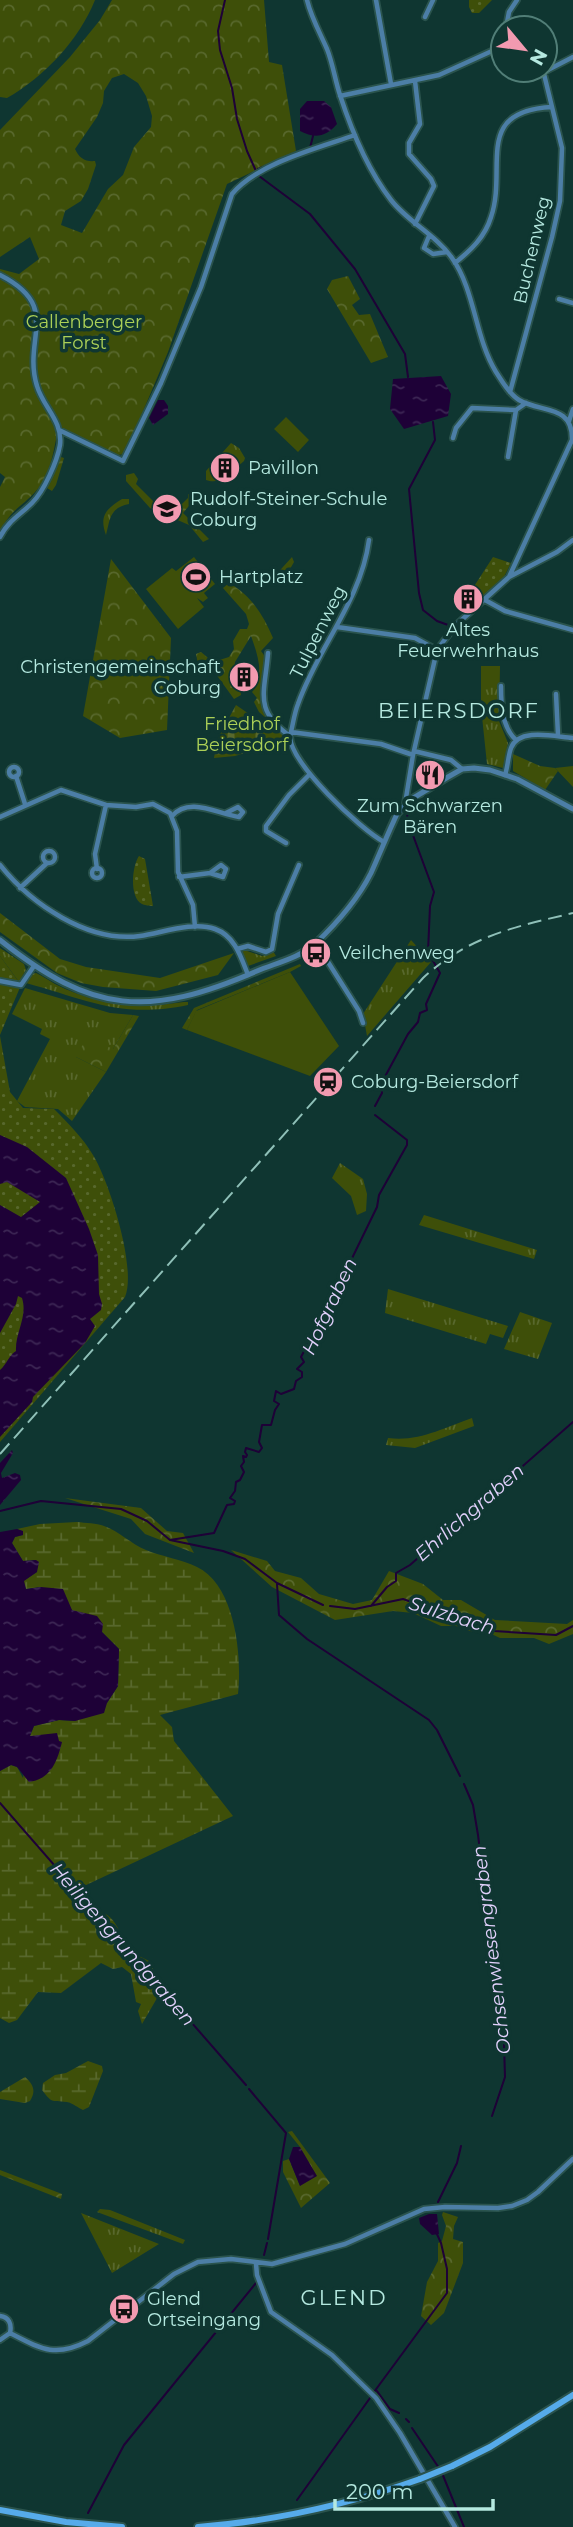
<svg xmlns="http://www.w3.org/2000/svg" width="573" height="2527" font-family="Montserrat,sans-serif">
	<defs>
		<pattern id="grass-tufts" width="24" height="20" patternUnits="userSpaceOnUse" patternTransform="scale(1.75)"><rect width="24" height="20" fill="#3e4f09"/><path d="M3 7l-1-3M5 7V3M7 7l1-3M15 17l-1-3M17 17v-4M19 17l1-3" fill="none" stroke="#58682d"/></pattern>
		<pattern id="forest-crowns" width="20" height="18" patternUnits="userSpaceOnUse" patternTransform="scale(1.75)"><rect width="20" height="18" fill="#3e4f09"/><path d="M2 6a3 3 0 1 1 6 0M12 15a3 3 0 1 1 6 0" fill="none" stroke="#58682d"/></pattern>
		<pattern id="wetland-marsh" width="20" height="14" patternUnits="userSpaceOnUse" patternTransform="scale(1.75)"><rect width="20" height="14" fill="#3e4f09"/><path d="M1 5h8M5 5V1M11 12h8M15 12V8" fill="none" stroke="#58682d"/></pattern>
		<pattern id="cemetery-stones" width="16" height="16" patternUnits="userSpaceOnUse" patternTransform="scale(1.75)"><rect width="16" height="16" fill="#3e4f09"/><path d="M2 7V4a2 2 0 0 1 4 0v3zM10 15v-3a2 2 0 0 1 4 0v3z" fill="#58682d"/></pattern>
		<pattern id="park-dots" width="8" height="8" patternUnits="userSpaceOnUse" patternTransform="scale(1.75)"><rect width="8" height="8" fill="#3e4f09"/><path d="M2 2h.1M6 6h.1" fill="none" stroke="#58682d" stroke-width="1.8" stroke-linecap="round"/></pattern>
		<pattern id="water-ripples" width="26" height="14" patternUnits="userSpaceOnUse" patternTransform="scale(1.75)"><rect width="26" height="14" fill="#1e0137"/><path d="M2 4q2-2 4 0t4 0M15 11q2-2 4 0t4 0" fill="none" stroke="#3c2654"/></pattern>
	</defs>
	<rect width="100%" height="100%" fill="#0f3631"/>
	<path fill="url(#grass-tufts)" d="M231,443l8,5 6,10 -1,3c-12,10 -22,25 -38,19v-9z
		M122,499h7v5c-20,4 -19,16 -23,31 -7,-19 0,-26 16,-36z
		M481,666h19l-1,55 9,22 -5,25 -16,-4 -6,-57z
		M573,766v21l-18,-19z
		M411,940l20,22 -64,74 -4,-22z
		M0,948l24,16 2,6 -7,12 -19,-26z
		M244,950l18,6 11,-5 3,5 -28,10 -6,-14z
		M36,973c7,3 12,7 19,11 41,21 84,25 129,18h4v3c-67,14 -100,-5 -162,-22l5,-9z
		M25,988l85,25 23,2 -20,34 -37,8 30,15 -34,49 -14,-12 -33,-2 -8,-6 33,-62 -10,-5 2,-5 -30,-15z
		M340,1163l23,16 4,15 -1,17 -9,4 -6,-19 -19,-18z
		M424,1215l113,35 -3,9 -115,-34z
		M388,1289l120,37 -5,12 -13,-4 -4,10 -101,-31z
		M520,1312l32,11 -14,36 -34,-10z
		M472,1418l2,8 -59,22 -29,-3 2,-7c31,4 55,-10 84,-20z
		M100,2209l10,1 75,30 -2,4 -86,-32z
		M81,2213l78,31 -47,29z"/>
	<path fill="url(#forest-crowns)" fill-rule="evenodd" d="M0,0h95c-16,40 -51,77 -88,98l-7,-1z
		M112,0h152l5,62 13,3 14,86 -69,33 -59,168 -43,102 -7,1 -53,-23 -8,3c-4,18 -7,42 -21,56 -16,18 -26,18 -36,42v-46l5,-10 -5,-4v-204l19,5 20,-15 -9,-22 -30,20v-127l70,-73 30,-37zM124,74l14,9 8,13 6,20 -1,11 -17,20 -11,28 -15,14 -26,44 -21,-8 4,-14 16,-10 7,-12 8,-24 -1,-4c-10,1 -16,-3 -20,-12l22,-32 6,-14 1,-12 8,-13z
		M348,276l12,23 -8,6 7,10 11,-1 18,43 -17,6 -44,-74 5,-9z
		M58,456l6,2 -8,27 -4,6 -5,-3z
		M134,473l4,6 -2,5 20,20 3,-1 9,7 7,-8 5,4 8,-8v-4l5,1v6l-10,12 26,26 -6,3 -14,-17 -39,-17 -24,-27v-6z
		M292,557l2,5 -8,14 -11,9 -2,-7z
		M111,559l60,79 -4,92 -47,8 -37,-22z
		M229,583c23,13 34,32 44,55l-12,13 5,7 -5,36 5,24 -7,-6 -5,-10 3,-4 -5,-6c14,-15 5,-39 -1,-56l-16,26 -3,21 8,6 1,6 -7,4 -21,-29 -14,-1 -3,-15 5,-2 12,10 16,-5 5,-8 -1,-8 7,-12h7l2,-5 -3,-10 -23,-26z
		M513,754l27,12 15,2 3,3 -13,19 -32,-19z
		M0,913l60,46 26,8 74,11 74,-25 -16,22 -62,16 -53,-4 -22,-4 -24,-10 -57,-41z
		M300,964l1,2 -11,6 -93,38 -10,20 -5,-2 12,-20z
		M133,1015l6,1 -33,56 -30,-15 11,-20 26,12z
		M65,1498l76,10 26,23 16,2 11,20 -49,-19 -14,-15z
		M231,1550l36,11 8,10 26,7 18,16 34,10 19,-4 17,-29 34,13 20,16h18l34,20 72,4 6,-4v14l-24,10 -15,-6h-34l-19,-9 -8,3 -17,-6h-15l-28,-13 -20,-2 -58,9 -63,-33z
		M292,2131l38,52 -29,25 -18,-36v-11l6,-2 11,27v-39l-12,-15z
		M0,2170l62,24 -1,5 -61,-24z
		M443,2212l15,5 -4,9 -1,13 10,3v21l-19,50 -13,12 -10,-9 6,-34 11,-21v-18l4,-2 4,-15 -4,-11z"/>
	<path fill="url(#wetland-marsh)" d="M77,1522c9,1 19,1 27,4 15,5 27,18 42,24 17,7 35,9 51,17 39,19 45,90 41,127l-78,21 12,12 2,14 59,75 -149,70 -1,6 15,19c21,4 22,31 37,43 5,3 11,5 16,8l9,31 -18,31 -4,-13 3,-7 -5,-2 -5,-28 -9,-7 -9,2 -12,-6 -40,30 -23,-1 -21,28 -8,3 -9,-5v-247l11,-6 6,2 6,11 7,-42 4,-10 25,-6 16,1 32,-18 11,-17 1,-37 -17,-17 -61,-45 -15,2 -3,-8 14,-9 -1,-12 -13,1 -11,-18 3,-6 8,-2 -1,-4 -5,-2 23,-5z
		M88,2061l14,5 1,5 -14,36 -6,3c-5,-2 -10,-7 -16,-8 -17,-2 -14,2 -25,-12l1,-7 12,-8 11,-2z
		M25,2077c9,8 11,14 5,24l-5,2 -25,-4v-7z"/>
	<path fill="url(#cemetery-stones)" d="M236,705l32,22 14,6 1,8 -48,15 -21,2 3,-18z"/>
	<path fill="url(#park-dots)" d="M469,0h23l-13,13h-7l-3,-6z
		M493,557l18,6 -7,14 -25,25 -8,-11z
		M139,856l6,3 8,47c-2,0 -10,-1 -11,-2 -13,-7 -10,-38 -3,-48z
		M0,956l21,29 -21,50z
		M0,1036l10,56 13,16 31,1c14,14 29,29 39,46 16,26 44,113 32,142l-125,145z"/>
	<path fill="#3e4f09" d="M286,417l23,23 -11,12 -24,-23z
		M194,557l21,27 -11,9 4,5 -5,4 -6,-4 7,9 -26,22 -32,-40 26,-21 4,3z
		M290,972l49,74 -29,30 -123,-46 9,-19z"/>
	<path fill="url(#water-ripples)" d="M307,101h17l7,6 6,17c-11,13 -22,15 -37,7v-22z
		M441,376l10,18 -3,22 -44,13 -14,-20 3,-30z
		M158,400h6l4,6v8l-15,11 -4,-7z
		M0,1135l27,12 39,31 23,51 9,26 1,39 3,10 -1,6 -11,9 5,7 -10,17 -52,54 -1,5 -32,35v-67c7,-6 9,-15 16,-19 -1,-19 12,-34 6,-53l-4,-2 -2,8 -16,29v-128l21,12 19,-15 -33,-20 -7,2z
		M12,1450l1,3 -12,20 1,5 13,-5 5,2 1,5 -21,25v-42z
		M17,1529l6,2v4l-8,2 -3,6 11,18 13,-1 3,2 -2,10 -13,9 2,8 15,-2 22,2 9,21 25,6 6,8 -1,8 17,17 -1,37 -11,17 -3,10 -29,8 -16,-1 -25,6 -4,10 27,-3 2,8 3,1c-5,20 -11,37 -33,40l-12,-15 -6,-2 -11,6v-239z
		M293,2147h7l17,29 -17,10 -11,-27z
		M429,2214h8l2,20 -7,1 -12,-11 -1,-6z"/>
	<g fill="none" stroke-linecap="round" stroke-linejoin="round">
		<path stroke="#1e0137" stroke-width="2" d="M225,0l-7,31 2,19 12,38 5,31 10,32 9,20
			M258,169l52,-21 3,-12
			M259,176l51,38 45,55 50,85 3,23
			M433,422l2,18 -26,49 10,104 4,17 14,11 11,4
			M375,1106l7,-13 -1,-9 27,-50 10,-12 2,-9 7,-3 -1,-6 14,-31 -12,-21 2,-46 4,-14 -27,-73 1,-11
			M0,1511l41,-10 80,8 26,12 23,19 53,11 22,8 32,24 46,22
			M170,1540l44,-7 13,-28 7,-1 1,-3 -5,-3 5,-7 1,-9 4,-2 4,-8 -3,-6 3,-4 -1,-6 3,1 1,-2 -2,-3 1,-4 13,4 3,-4 -3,-6 3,-17h9l4,-15 4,-6 -5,-3 2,-10 5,3 13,-5 2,-8 6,-4v-5l-5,-3 7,-7 -3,-5 37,-70 39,-80 2,-12 28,-50v-5l-32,-25
			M277,1584l2,31 28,24 122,81 8,10 23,46
			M330,1606l25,3 48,-10 91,32 62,4 17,-9
			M371,1606l16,-19 9,-6v-8l14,-8 163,-143
			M464,1784l9,21 5,30 26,209 1,33 -13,39
			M0,1803l246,282
			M249,2089l37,44 -18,106
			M438,2202l19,-39 4,-17
			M264,2255l3,-12
			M377,2391l13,18 9,4
			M374,2392l73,-99v-24l-6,-26 -5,-11
			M406,2419l3,3
			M412,2428l27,40
			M442,2473l22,54
			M297,2500l73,-102
			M88,2513l36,-68 132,-162"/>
		<g stroke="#2a534d" stroke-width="8">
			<path id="minor" d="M307,0c4,17 13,33 20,49 6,15 8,31 13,46 12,37 27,74 51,105 17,22 45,35 61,58 23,32 23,80 44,114 6,9 13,22 23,28 22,13 54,4 53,40l-63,137 -54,49 -18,24 -24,105 -8,49
				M376,0l15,84
				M425,17l8,-17
				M506,28l3,-16 8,-12
				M544,72l29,-15
				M415,81l5,43 -11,19v11l22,25 3,7 -19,38
				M340,96l99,-21 64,-29
				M429,236l-5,12 9,6 14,-2
				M455,263c16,-13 30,-26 36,-46 17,-49 -19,-106 61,-110
				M0,275c63,32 22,63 37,111 6,21 26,35 23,59 -3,17 -16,46 -28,58 -12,12 -24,18 -32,34
				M559,299l14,4
				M510,392l42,-155 8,-36 2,-53 -19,-78
				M569,421l4,-12
				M59,430l64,31 38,-78 40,-96 31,-93c26,-31 86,-46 123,-59
				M453,438l3,-10 16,-20 44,2 10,-7
				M508,457l8,-47
				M509,577l48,-25 16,-12
				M485,600l20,11 68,19
				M337,627l78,11 22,12
				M268,653c-3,40 -15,57 22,83 0,27 70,93 94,106
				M501,686c0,19 1,41 15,54
				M556,694l2,41
				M291,732l90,12 32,11
				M290,736c3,-11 4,-22 8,-32 20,-57 63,-103 71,-164
				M414,751l37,9 11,9
				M9 772a5 5 0 1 1 10 0a5 5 0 1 1-10 0Z
				M505,775c3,-9 3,-19 6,-27 8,-21 45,-11 62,-10
				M16,776l9,28
				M172,816c17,-20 46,-2 67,1l4,-5 -5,-5 -12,6
				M0,817l61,-27 45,15 30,2 17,-3 17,9 7,18 1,41 15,33 2,22
				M286,843l-20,-12v-5l23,-31 21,-21
				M43 857a6 6 0 1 1 12 0a6 6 0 1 1-12 0Z
				M0,865c31,39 88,78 140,71 22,-3 52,-15 75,-7 20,7 26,28 33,46
				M92 873a5 5 0 1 1 10 0a5 5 0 1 1-10 0Z
				M97,869l-2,-15 11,-49
				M179,877l31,-4 13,4 3,-8 -5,-4 -11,8
				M20,888l27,-25
				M316,943l43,68 4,12
				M237,949l11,-3 18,6 6,-3 6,-35 21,-49
				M0,981l21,4 13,-19
				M256,2264l1,11 14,37 61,43 44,43 24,35 55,94
				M0,2316c9,1 12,8 10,17
				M10,2333c31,16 45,25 78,8l86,-67 24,-12 33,-3 41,5 73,-20 79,-35 21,-2 53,1 14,-2 15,-6 11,-8 35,-33
				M0,2340l10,-7"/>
		</g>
		<g stroke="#2a534d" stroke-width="9">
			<path id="tertiary" d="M0,940c93,74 148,78 257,31 19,-8 42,-13 58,-27 21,-20 43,-45 56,-71 9,-20 17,-40 26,-59l13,-14 38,-23 14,-8 12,-1 16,2 27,9 56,30"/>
		</g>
		<g stroke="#2a534d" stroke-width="10">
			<path id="secondary" d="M452,2466l38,-19 83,-52
				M0,2510l66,12 56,5
				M198,2527c77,-6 149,-22 222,-48"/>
		</g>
		<use href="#minor" stroke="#4c7ea6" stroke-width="4.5"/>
		<use href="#tertiary" stroke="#4c7ea6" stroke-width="5"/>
		<use href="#secondary" stroke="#56abea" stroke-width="6"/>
		<path stroke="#8fc0b8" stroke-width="2" stroke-dasharray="14 7" stroke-linecap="butt" d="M0,1454l423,-476c46,-42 91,-51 150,-65"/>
		<g stroke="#2a534d" stroke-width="10" stroke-linecap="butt">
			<path id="secondary-bridge" d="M420,2479l32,-13"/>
		</g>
		<use href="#secondary-bridge" stroke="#56abea" stroke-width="6"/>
	</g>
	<defs>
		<g id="building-disc" transform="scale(1.575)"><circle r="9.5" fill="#f29ab0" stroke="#0f3631"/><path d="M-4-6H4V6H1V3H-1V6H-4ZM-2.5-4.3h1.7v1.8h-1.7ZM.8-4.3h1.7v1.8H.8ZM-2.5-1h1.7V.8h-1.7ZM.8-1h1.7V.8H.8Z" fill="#111"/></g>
		<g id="school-disc" transform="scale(1.575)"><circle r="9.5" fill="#f29ab0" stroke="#0f3631"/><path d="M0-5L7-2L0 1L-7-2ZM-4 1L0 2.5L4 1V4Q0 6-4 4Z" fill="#111"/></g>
		<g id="stadium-disc" transform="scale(1.575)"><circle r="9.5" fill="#f29ab0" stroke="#0f3631"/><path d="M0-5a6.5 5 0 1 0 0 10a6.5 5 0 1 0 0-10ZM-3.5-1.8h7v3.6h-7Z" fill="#111"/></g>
		<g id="restaurant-disc" transform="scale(1.575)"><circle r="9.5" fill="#f29ab0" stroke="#0f3631"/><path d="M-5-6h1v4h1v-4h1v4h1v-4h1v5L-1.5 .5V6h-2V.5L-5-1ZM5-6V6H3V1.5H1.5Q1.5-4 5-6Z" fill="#111"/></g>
		<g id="bus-disc" transform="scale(1.575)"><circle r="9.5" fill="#f29ab0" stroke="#0f3631"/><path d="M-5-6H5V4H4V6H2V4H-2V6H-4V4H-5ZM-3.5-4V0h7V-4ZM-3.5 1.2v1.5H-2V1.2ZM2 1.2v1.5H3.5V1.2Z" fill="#111"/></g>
		<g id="station-disc" transform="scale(1.575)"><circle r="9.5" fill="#f29ab0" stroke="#0f3631"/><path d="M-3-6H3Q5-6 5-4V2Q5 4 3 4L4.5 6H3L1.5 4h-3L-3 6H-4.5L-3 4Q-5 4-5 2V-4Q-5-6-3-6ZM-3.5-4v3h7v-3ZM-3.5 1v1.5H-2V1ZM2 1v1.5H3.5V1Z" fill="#111"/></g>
	</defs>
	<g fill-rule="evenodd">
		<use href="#building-disc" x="225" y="468"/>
		<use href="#school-disc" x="167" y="509"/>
		<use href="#stadium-disc" x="196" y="577"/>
		<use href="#building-disc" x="468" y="599"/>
		<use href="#building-disc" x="244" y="677"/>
		<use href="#restaurant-disc" x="430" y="775"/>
		<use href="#bus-disc" x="316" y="953"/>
		<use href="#station-disc" x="328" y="1082"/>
		<use href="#bus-disc" x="124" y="2309"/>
	</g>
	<g text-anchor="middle" stroke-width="7" stroke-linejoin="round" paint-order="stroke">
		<g font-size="18" fill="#b5e9e0" stroke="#0f3631">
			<text transform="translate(532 250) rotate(-77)" y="6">Buchenweg</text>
			<text transform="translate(318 632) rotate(-63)" y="6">Tulpenweg</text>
		</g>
		<g font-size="18" fill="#acd057" stroke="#0f3631">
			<text x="84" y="328">Callenberger<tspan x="84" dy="21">Forst</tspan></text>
			<text x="242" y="730">Friedhof<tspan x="242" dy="21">Beiersdorf</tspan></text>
		</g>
		<g font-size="18" fill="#b5e9e0" stroke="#0f3631" text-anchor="start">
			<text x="248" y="474">Pavillon</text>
			<text x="190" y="505">Rudolf-Steiner-Schule<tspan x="190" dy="21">Coburg</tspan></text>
			<text x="219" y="583">Hartplatz</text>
			<text x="468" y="636" text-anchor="middle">Altes<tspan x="468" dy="21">Feuerwehrhaus</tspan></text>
			<text x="221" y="673" text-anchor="end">Christengemeinschaft<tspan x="221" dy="21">Coburg</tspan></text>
			<text x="430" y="812" text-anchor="middle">Zum Schwarzen<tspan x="430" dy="21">Bären</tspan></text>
			<text x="339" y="959">Veilchenweg</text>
			<text x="351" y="1088">Coburg-Beiersdorf</text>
			<text x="147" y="2305">Glend<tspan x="147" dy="21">Ortseingang</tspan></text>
		</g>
		<g font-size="19" font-style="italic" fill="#e2d1fc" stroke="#0f3631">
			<text transform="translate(329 1306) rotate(-65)" y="7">Hofgraben</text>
			<text transform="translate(469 1512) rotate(-41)" y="7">Ehrlichgraben</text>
			<text transform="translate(452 1615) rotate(17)" y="7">Sulzbach</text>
			<text transform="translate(123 1944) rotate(49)" y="7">Heiligengrundgraben</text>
			<text transform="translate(491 1950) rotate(-97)" y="7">Ochsenwiesengraben</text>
		</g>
		<g font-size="21" letter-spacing="2" fill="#b5e9e0" stroke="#0f3631">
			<text x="459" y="718">BEIERSDORF</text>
			<text x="344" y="2305">GLEND</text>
		</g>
	</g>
	<g transform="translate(524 49) rotate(119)"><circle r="33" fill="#0f3631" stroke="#517e77" stroke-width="2"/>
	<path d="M0-5L12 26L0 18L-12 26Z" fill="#f29ab0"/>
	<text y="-10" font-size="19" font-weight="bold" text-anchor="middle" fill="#b5e9e0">N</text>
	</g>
	<path d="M335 2499v10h158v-10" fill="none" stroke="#b5e9e0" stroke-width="3.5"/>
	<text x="346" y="2499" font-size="21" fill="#b5e9e0" stroke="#0f3631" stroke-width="5" paint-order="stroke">200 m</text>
</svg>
